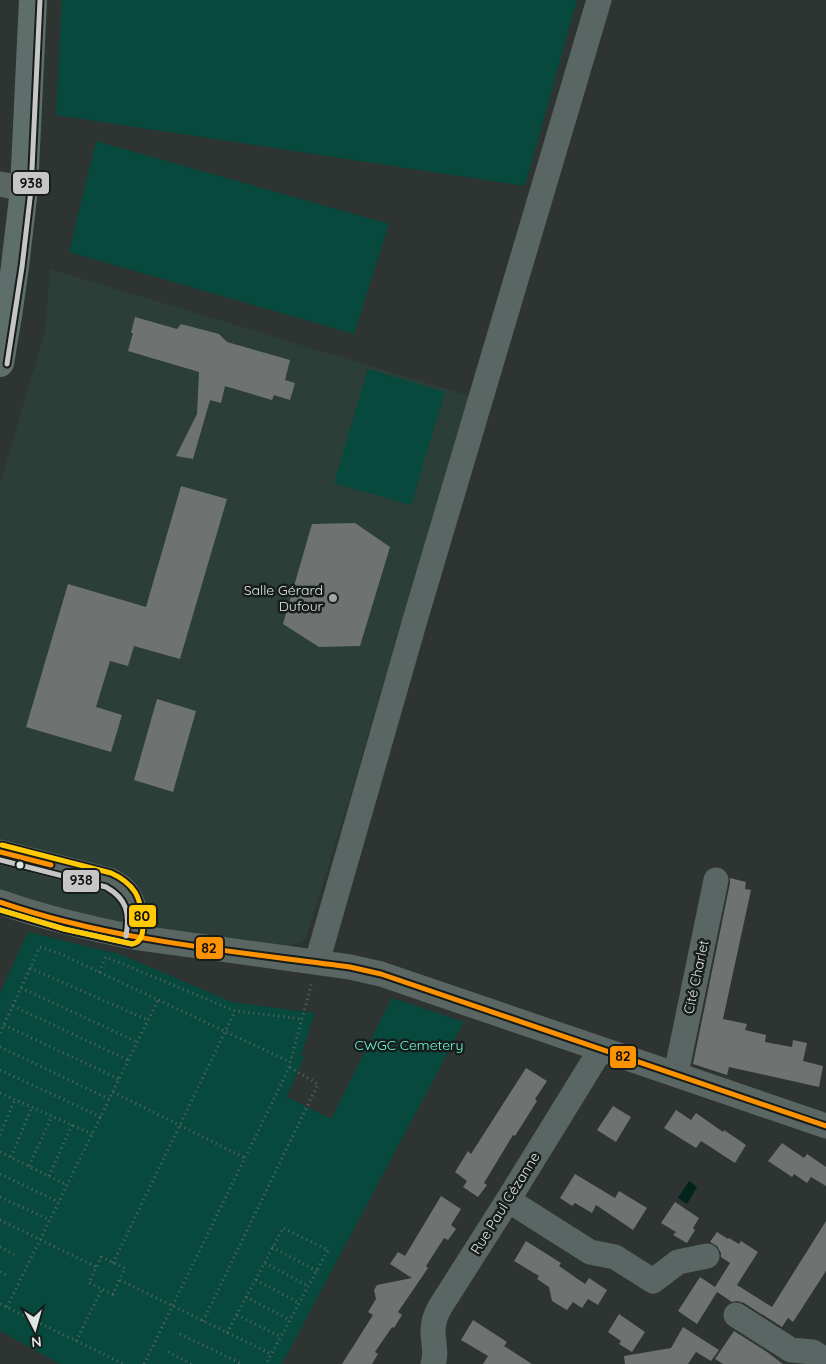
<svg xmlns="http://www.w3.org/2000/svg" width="826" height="1364" font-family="Quicksand,sans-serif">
	<rect width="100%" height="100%" fill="#2e3432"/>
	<path fill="#2b3e38" d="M50,269l420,127 -70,230 -48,164 -46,148 -6,4 -14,5 -182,-23 -104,-30v-410l45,-153z"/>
	<path fill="#07493d" d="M62,0h515l-52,186 -469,-71z
		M96,141l293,83 -35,110 -285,-82z
		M368,369l77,23 -34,113 -77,-22z
		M28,932l91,22 113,48 83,11 -14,42 3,2 -17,40 44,22 61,-121 72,24 -182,342h-222l-60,-33v-338z"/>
	<path fill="#04231c" d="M689,1181l8,6 -10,17 -9,-6z"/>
	<path fill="#6e7372" d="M135,317l42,12 4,-5 38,10 8,8 63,18 -5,20 10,3 -5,17 -16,-5 -2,5 -47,-14 -4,17 -11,-3 -17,59 -17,-3 21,-42 2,-42 -71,-21 5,-18h-2z
		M181,486l46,13 -47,160 -46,-13 -6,20 -18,-5 -14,46 26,8 -11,37 -85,-25 42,-143 78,23z
		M355,523l35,24 -30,99 -41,1 -36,-23 29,-100z
		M157,699l39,12 -23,81 -39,-12z
		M730,878l16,4 -1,7 6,1 -28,129 24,5 -2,6 21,5 -1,7 27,5 1,-7 14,3 -4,18 20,5 -4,21 -90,-20 -2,8 -34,-11 37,-181z
		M526,1068l21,13 -12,18 2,2 -22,35 -2,-1 -29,48 3,2 -9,12 -15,-10 4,-6 -12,-9 13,-21 3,3z
		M613,1106l18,11 -15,25 -19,-12z
		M676,1110l15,10 5,-7 27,19 1,-2 22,15 -11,18 -34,-22 -5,7 -32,-20z
		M782,1143l22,15 3,-4 19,13v19l-15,-9 -4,6 -13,-9 -2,3 -24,-16z
		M575,1174l40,24 4,-7 28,17 -14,22 -37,-25 -4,8 -17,-10 -3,3 -12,-8z
		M441,1196l20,13 -10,16 5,4 -8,11 -4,-2 -18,28 2,2 -30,44 4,3 -8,13 -2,-1 -17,25 3,2 -6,10h-30l31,-49 -5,-3 8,-13 -2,-9 3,-5 35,-7 -22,-14 8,-12 7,4z
		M675,1202l24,16 -6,10 2,2 -8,13 -14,-8 3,-3 -15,-9z
		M826,1221v50l-33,51 -5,-4 -6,9 -38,-24 -7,-2 -5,1 -15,-10 -20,32 -19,-13 22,-34 15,10 15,-24 -9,-6v-4l-4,-7 -7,-4 7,-10 11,7 1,-1 10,6 2,-3 17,11 -21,33 35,22z
		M526,1241l35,22 -2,3 26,18 4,-6 18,12 -9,15 -10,-6 -6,9 -9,-6 -6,8 -15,-9 -3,-14 -12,-8 2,-3 -25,-15z
		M619,1314l26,18 -13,20 -13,-8 2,-3 -13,-9z
		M473,1320l34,22 -3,4 28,18h-49l5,-8 -27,-16z
		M683,1327l36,23 -8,11 -15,-9 -8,12h-63l-1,-8 47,-8z
		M734,1331l33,21 16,12h-60l-8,-5z"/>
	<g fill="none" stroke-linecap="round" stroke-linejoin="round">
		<path stroke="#5e6664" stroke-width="3" stroke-dasharray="1 4" stroke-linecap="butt" d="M30,968l118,52
			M99,972l7,-15 129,54 68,8
			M21,988l116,54
			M13,1006l115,54
			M4,1025l115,54
			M0,1033l40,-86 23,8 227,107
			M0,1047l109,52
			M0,1070l101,47
			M113,1092l132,66
			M0,1093l92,41
			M0,1135l15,-36
			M0,1152l67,33
			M11,1157l21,-50
			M29,1166l23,-50
			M0,1174l59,28
			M49,1176l23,-51
			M0,1197l50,23
			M0,1220l96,47
			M0,1247l15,8
			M272,1247l45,24
			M101,1257l24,11 -12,26 -24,-11z
			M113,1263l122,-252
			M265,1263l43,23
			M0,1272l6,3
			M120,1280l151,74
			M256,1280l43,23
			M246,1297l44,23
			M0,1304l124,60
			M7,1307l151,-307
			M237,1315l44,22
			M203,1321l115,-237 -29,-17
			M227,1333l56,-105 45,22 -62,114
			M180,1334l62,30
			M76,1341l26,-52
			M168,1352l23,12
			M144,1364l144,-294 24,-88"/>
		<path stroke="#5a6663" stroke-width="25" d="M0,184l24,5
			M0,852l109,28c25,11 30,33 24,57
			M0,902c44,16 88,26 133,35l217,30 31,7 445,152
			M317,962l98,-342 184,-620
			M676,1074l40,-194
			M508,1200l82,52 25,5 38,24 25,-19 29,-6
			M736,1315l55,35 22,2 13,9
			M433,1364c4,-11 0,-22 0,-33 0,-9 3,-17 7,-24l68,-107 93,-151"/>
		<path stroke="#5e6f6b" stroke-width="28" d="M0,363l8,-47 7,-50 9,-77 9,-189"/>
		<g stroke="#171d1b" stroke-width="9">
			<path id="bus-1" d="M0,852l51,13
				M0,902c113,39 233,49 350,65l31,7 445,152"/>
		</g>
		<g stroke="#171d1b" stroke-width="9">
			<path id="bus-2" d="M7,364l15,-97 9,-77 9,-190
				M0,860l106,27c21,12 24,26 20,49
				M0,910l64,19 68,15"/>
		</g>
		<g stroke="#171d1b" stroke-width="9">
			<path id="bus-3" d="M0,910l64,19 68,15c18,-2 10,-41 3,-52 -6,-9 -15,-15 -24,-19l-109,-28"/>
		</g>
		<use href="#bus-1" stroke="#ff9200" stroke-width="5"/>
		<use href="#bus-2" stroke="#c6c6c6" stroke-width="5"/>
		<use href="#bus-3" stroke="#ffc904" stroke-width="5"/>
	</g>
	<circle fill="#a0a7a5" stroke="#171d1b" stroke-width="2" cx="333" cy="598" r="5"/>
	<circle fill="#dee5e3" stroke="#171d1b" stroke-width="2" cx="20" cy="865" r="4.5"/>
	<g text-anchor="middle" stroke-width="5" stroke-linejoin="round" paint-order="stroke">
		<g font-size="14" fill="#dee5e3" stroke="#171d1b" text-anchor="end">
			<text x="323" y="595">Salle Gérard<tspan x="323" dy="16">Dufour</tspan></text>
		</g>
		<g font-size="14" fill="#dee5e3" stroke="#171d1b">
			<text transform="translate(696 977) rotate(-78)" y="5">Cité Charlet</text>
			<text transform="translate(505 1203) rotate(-58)" y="5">Rue Paul Cézanne</text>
		</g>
		<g font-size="14" fill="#6efede" stroke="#171d1b">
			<text x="409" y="1050">CWGC Cemetery</text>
		</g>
	</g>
	<g stroke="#171d1b" stroke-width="2">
		<rect x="12" y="171" width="38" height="24" rx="5" fill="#c6c6c6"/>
		<rect x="62" y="869" width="38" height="24" rx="5" fill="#c6c6c6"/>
		<rect x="128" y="904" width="29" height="24" rx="5" fill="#ffc904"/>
		<rect x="195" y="936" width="29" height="24" rx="5" fill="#ff9200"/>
		<rect x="609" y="1045" width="28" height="24" rx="5" fill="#ff9200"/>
	</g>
	<g font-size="14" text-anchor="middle" font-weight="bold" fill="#111">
		<text x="31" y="188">938</text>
		<text x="81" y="885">938</text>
		<text x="142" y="921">80</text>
		<text x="209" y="953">82</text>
		<text x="623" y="1061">82</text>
	</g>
	<g transform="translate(35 1329) rotate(174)" stroke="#171d1b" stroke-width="4" paint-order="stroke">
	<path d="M0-4L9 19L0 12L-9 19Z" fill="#dee5e3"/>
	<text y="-8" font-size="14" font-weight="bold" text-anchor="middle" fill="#dee5e3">N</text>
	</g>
</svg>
